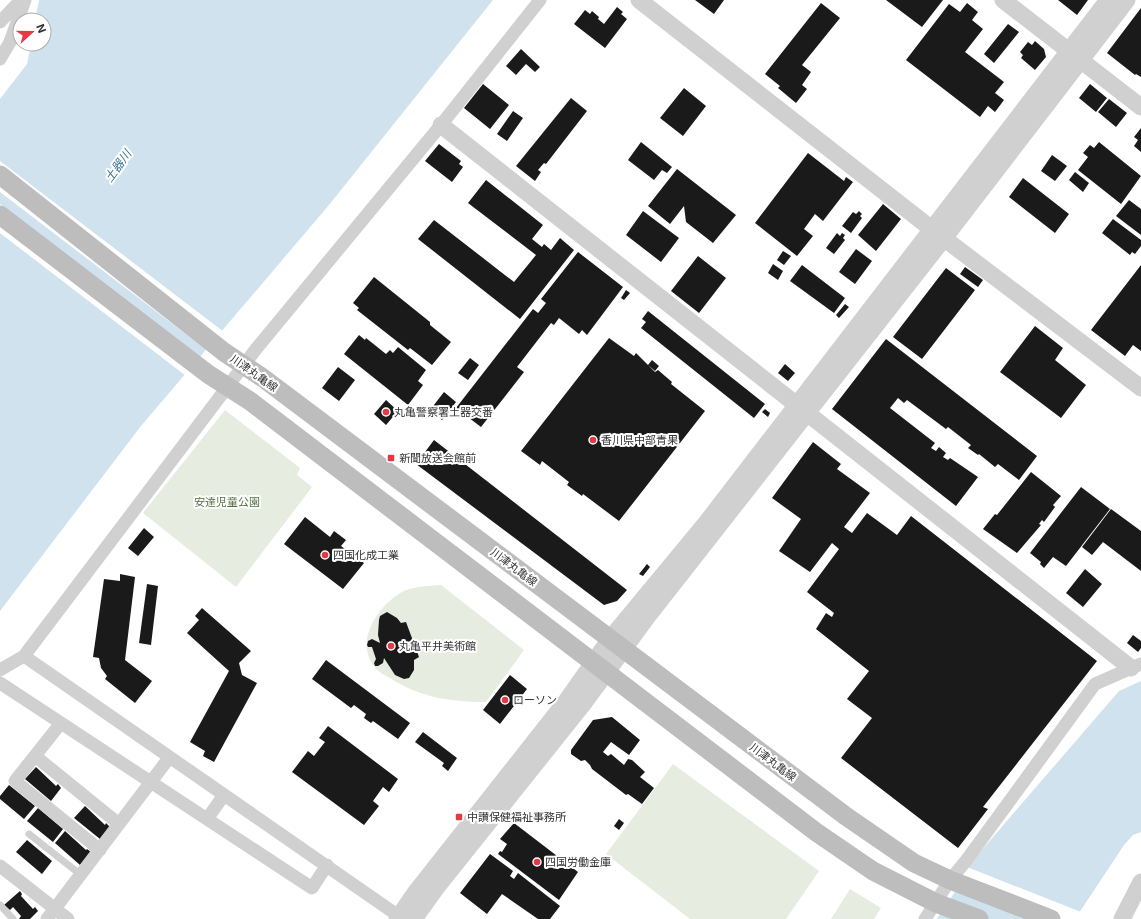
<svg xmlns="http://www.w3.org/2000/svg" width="1141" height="919" font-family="Inter,'Noto Sans JP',sans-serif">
	<rect width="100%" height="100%" fill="#fff"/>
	<path fill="#e6ecdf" d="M225,410l75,58 -3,7 15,12 -76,100 -93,-74z
		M441,585l83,65 -38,52c-35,0 -67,-5 -96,-24 -6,-3 -13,-7 -17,-13 -18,-26 6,-60 29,-73 11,-6 27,-6 39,-7z
		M673,764l146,107 -33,48h-96l-84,-65z
		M850,889l31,19 -7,11h-43z"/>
	<path fill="#cfe2ee" d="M39,0h454l-164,205 -188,221 -141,185v-512l27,-35 4,-20h13v-24h-9z
		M1141,681v151l-8,3 -9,10 -49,74h-138l33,-50 -2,-3 151,-175z"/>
	<path fill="#fff" d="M0,161l224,171 -16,19 -208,-159z
		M0,204l201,154 -15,18 -186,-143z
		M967,867l114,45 -4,7h-40l-81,-32 12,-18z"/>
	<path fill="#1a1a1a" d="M695,0h29l-10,14z
		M886,0h57l-21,27z
		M1058,0h30l-11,15z
		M821,3l19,15 -38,47 9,7 -9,13 5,4 -11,14 -18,-15 2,-2 -15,-12z
		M967,3l11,9 -6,8 11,9 -18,23 39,30 -9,11 9,7 -9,12 -7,-6 -8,11 -74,-57 43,-56 11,8z
		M617,7l6,5 -2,2 6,5 -22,29 -31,-24 11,-14 5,4 2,-3 7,6 -1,2 6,5z
		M1141,8v69l-5,-3 -1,1 -28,-22z
		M1008,24l11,8 -25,31 -10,-9z
		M1035,41l9,8 2,8 -11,13 -14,-12 2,-3 -3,-3 8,-10 4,3z
		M521,49l19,18 -5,5 -9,-8 -10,11 -10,-9z
		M483,84l26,21 -19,24 -26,-21z
		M1090,84l17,14 -11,14 -17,-14z
		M684,88l22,18 -23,30 -23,-18z
		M571,98l16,13 -41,53 -2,-1 -6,7 3,2 -6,9 -19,-15z
		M1109,99l18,14 -11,14 -18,-15z
		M513,111l10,7 -16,23 -10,-7z
		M1141,128v24l-7,-6 4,-6 -4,-3z
		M641,142l31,25 -5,6 -5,-3 -8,10 -26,-20z
		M1099,142l42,34 -20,28 -43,-34 10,-13 -5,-4 7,-8 4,3z
		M439,144l22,17 -2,3 4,3 -11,15 -27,-21z
		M808,153l36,28 2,-4 7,5 -30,39 -8,-7 -11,15 9,7 -16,20 -42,-33z
		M1052,155l15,11 -12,15 -14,-10z
		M677,169l59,46 -23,28 -27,-21 -2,-16 -14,18 -22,-18z
		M1075,172l14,11 -6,9 -14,-12z
		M1023,178l46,36 -14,19 -46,-36z
		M486,180l57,45 -11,14 10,8 2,-3 7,6 9,-12 14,12 -54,69 -102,-80 16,-19 80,62 22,-27 -68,-52z
		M1129,200l12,9v26l-25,-19z
		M883,204l18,15 -25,32 -18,-16z
		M643,211l36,27 -18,24 -35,-27z
		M859,211l3,3 -2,2 2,2 -11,15 -9,-7 11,-14 3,2z
		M1113,219l28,21v6l-6,8 -3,-2 -2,3 -28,-22z
		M837,233l3,3 2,-3 3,2 -2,3 2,2 -11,14 -8,-6z
		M856,249l16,12 -17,23 -16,-12z
		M783,251l8,5 -7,9 -7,-5z
		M578,252l45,35 -36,48 -5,-5 -3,4 -20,-16 -5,7 -3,-2 -34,44 7,5 -43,55 -25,-19 77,-99 5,4 8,-10 -5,-4z
		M698,256l28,22 -27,35 -28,-22z
		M773,264l10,7 -5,9 -10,-7z
		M802,265l43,33 -11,15 -44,-32z
		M1141,265v86l-8,-6 -8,11 -34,-26z
		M965,267l18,13 -5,7 -18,-13z
		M946,268l29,22 -53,69 -29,-22z
		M374,277l56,45v3l21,17 -19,23 -22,-17 -2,2 -51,-40 2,-2 -6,-5z
		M626,290l4,3 -6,7 -3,-2z
		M845,304l4,3 -10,11 -3,-3z
		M648,311l117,93 -11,14 -113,-90 5,-6 -4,-3z
		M1035,326l28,22 -8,12 31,25 -25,33 -61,-46z
		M359,335l6,5 1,-2 20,16 4,-4 3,3 5,-6 28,23 -8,11 5,4 -15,20 -64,-51z
		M609,338l25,18 2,-3 19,19 3,-2 14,12 -1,2 34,27 -86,110 -36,-27 -1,2 -15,-11 2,-3 -27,-21 -2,4 -19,-14z
		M886,339l151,117 -18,24 -21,-16 -3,3 -16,-13 -1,1 -10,-7 3,-3 -23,-18 -2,2 -39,-29 -3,3 -6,-5 -8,10 45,35 -4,5 5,3 3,-4 7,6 -3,4 5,3 2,-2 28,19 -22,29 -124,-97z
		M470,358l9,7 -11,15 -10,-7z
		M652,360l7,6 -4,5 -7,-6z
		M785,364l10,9 -7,8 -10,-8z
		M338,367l17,13 -16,21 -17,-13z
		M444,392l12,10 -14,18 -12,-10z
		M386,400l12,11 -12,14 -12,-11z
		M765,409l5,4 -2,4 -6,-5z
		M434,440l193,150 -10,11 -13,4 -188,-141z
		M813,442l28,22 -4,5 33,24 -26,34 8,6 15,-20 30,22 14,-19 186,145 -114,146 5,2 -30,39 -117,-90 31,-40 -25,-19 22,-28 -53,-42 10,-16 6,4 2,-4 -27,-21 32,-43 -7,-6 -22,29 -31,-21 22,-32 -29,-21z
		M1031,472l30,24 -8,9 2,2 -11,15 -2,-2 -3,4 2,1 -24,28 -34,-24 12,-15 2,1z
		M1081,487l29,22 -44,57 -13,-9 -9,11 -4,-4 1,-2 -11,-9z
		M1111,509l30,22v40l-38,-29 -11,13 -10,-8z
		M305,517l25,20 4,-6 12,9 -5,6 23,17 -21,26 -59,-45z
		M144,528l10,9 -16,19 -10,-8z
		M647,564l3,3 -7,9 -4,-2z
		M1085,569l17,15 -19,23 -17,-14z
		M120,574l15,3 -10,83 27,21 -17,22 -30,-24 2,-3 -6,-8 -2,-10 -6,-1 11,-78 16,2z
		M147,584l11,2 -7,59 -12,-2z
		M202,608l49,43 -12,12 3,12 15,8 -43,79 -11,-6 2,-5 -15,-9 39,-71 -42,-38 12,-13 -4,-4z
		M387,612l10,6 4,5 5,-1 13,35 -5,3v10l-5,8 -5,1 -9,-4 -11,-17 -1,5 -5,3h-3l-1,-3 2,-4 -4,-12h-4l-1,-2 1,-4 4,-2 8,4 -2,-8 1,-15 1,-4z
		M1133,635l8,6v7l-3,4 -11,-9z
		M326,660l84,63 -12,16 -25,-18 -2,2 -7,-5 2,-4 -12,-9 -3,3 -39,-29z
		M510,675l17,14 -27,35 -17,-14z
		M612,717l28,23 -11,15 -18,-13 -8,10 5,4 3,-2 13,11 4,-6 4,1 13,12 -5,5 14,11 -12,16 -14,-10 -2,1 -34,-26 -2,-4 -5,-5 -4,1 -10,-7v-4l22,-30z
		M328,726l70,53 -9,13 -6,-5 -10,14 6,5 -15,19 -72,-53 16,-21 6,5 11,-14 -6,-4z
		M423,732l34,26 -9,13 -6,-5 2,-3 -29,-21z
		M36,767l20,19 2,-2 3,4 -10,13 -26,-22z
		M9,785l26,21 -11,13 -24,-20v-3z
		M85,806l20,19 1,-2 4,4 -10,12 -26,-21z
		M38,808l25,21 -10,13 -26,-21z
		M619,819l5,4 -5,7 -5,-4z
		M514,823l64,49 -19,28 -61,-46 2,-3 2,1 5,-8 -7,-5z
		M65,831l21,19 1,-1 4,3 -11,13 -25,-22z
		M27,840l25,21 -10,13 -26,-22z
		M490,854l23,17 -3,5 4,3 4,-6 42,33 -10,13h-12l-36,-25 -15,20 -27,-21z
		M20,891l2,3 -1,2 12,13 2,-2 3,4 -8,8h-11l2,-3 -8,-9 -3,3 -6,-5z"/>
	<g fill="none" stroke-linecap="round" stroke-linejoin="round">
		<path stroke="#d0d0d0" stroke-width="7" d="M29,834l52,41
			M0,905l13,14"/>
		<path stroke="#d0d0d0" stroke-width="13" d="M0,22l21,-22
			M0,59l10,-17 15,-42
			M24,656l379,263
			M0,670l24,-14 232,-307 185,-224 99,-125
			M0,683l312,205 15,-23
			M61,723l-46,58 85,69
			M35,756l84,68
			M207,819l17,-24
			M0,866l68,53
			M47,919l122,-161
			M925,919l25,-39 15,-18 130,-178 46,-20"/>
		<path stroke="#d0d0d0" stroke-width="17" d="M639,0l294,230 208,158
			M1003,0l138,107
			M441,125l690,543
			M397,919l18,-26 152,-193 43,-61 96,-116 402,-523
			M414,919l23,-32 147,-184 64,-87 297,-379 182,-237
			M1122,919l19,-37"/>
		<path stroke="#bdbdbd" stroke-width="19" d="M0,175l224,177 39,26 584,439 67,46 36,17 101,39
			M0,215l208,159 42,27 193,147 373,284 57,39 63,32 43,16"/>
	</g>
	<g fill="#e63946" stroke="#fff" stroke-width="1.5">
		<circle cx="386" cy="412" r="4"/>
		<circle cx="593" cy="440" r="4"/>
		<rect x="387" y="454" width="8" height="8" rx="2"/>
		<circle cx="325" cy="555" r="4"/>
		<circle cx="391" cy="646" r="4"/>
		<circle cx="505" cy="700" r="4"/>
		<rect x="455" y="813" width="8" height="8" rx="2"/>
		<circle cx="537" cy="862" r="4"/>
	</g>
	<g text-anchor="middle" stroke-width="4" stroke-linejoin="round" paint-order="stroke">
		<g font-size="11" fill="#333" stroke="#fff">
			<text transform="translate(254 373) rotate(35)" y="4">川津丸亀線</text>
			<text transform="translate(514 567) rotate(37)" y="4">川津丸亀線</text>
			<text transform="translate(773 762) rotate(37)" y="4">川津丸亀線</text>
		</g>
		<g font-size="11" fill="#333" stroke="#fff" text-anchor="start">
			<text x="394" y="416">丸亀警察署土器交番</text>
			<text x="601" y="444">香川県中部青果</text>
			<text x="399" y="462">新聞放送会館前</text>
			<text x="333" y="559">四国化成工業</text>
			<text x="399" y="650">丸亀平井美術館</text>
			<text x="513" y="704">ローソン</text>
			<text x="467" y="821">中讃保健福祉事務所</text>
			<text x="545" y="866">四国労働金庫</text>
		</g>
		<g font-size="11" fill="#56703f" stroke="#fff">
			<text x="227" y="506">安達児童公園</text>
		</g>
		<g font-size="12" font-style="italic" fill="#3f7597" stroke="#fff">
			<text transform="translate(118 166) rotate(-54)" y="4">土器川</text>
		</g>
	</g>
	<g transform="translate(32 32) rotate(69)"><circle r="19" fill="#ffffff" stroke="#adadad"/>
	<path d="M0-3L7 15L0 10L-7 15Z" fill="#e63946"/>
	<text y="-6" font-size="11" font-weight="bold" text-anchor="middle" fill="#333333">N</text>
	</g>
</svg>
